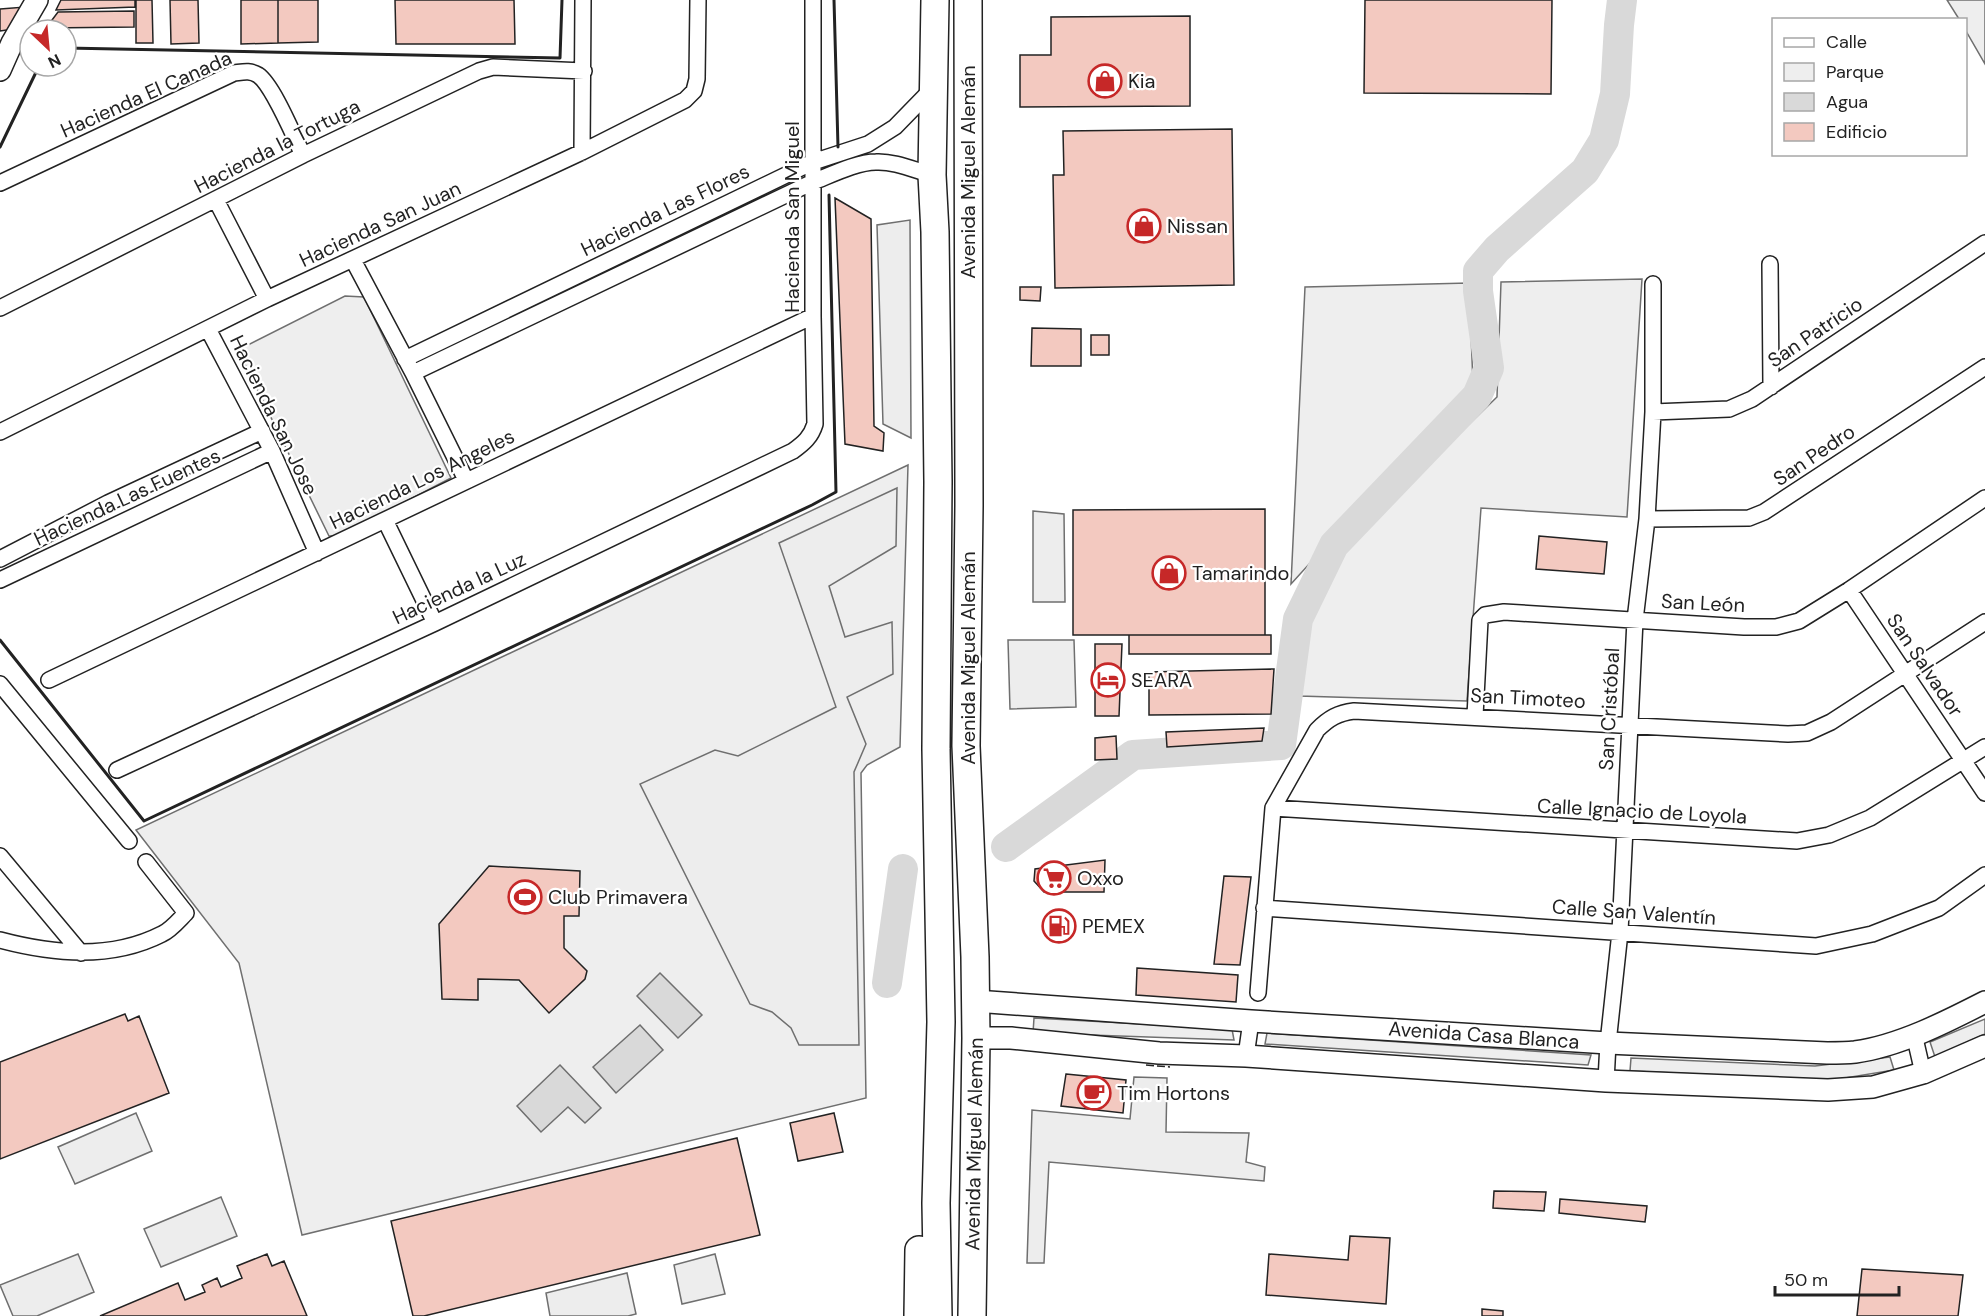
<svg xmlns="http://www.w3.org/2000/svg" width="1985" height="1316" font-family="'DM Sans',sans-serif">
	<rect width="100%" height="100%" fill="#fff"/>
	<path fill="#eee" stroke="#6f6f6f" stroke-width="1.5" d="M1947,0h38v64l-19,-33v-11l-7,-1z
		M1642,279l-15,238 -146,-9 -14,193 -168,-5 7,-66 25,-56 18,-33 148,-144 4,-115z
		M1469,283l4,101 -182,200 14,-297z
		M345,296l19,1 87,181 -112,58h-10l-91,-186z
		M908,465l-8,282 -33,18 -6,8 5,325 -564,137 -63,-272 -103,-133z
		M1034,1018l198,11 2,11 -201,-7z
		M1985,1019v15l-50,23 -5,-15z
		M1267,1033l324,22 -3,10 -323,-21z
		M1890,1057l4,13 -61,10 -203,-9 1,-13 184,8z"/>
	<path fill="#ededed" stroke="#6f6f6f" stroke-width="1.5" d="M910,220l1,218 -28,-14 -6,-199z
		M897,488l-1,58 -67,40 16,51 47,-15 1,52 -46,23 19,47 -12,28 5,273h-60l-8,-17 -19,-16 -22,-8 -110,-220 75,-34 23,6 98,-49 -57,-164z
		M1033,511l31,3 1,88h-32z
		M1008,640h66l2,67 -66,2z
		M1134,1077l33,1 -1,54 83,1 -3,29 19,5 -1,14 -215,-19 -5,101h-17l5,-153 98,9z
		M136,1113l16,38 -77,33 -17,-37z
		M221,1197l16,39 -76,31 -17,-38z
		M78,1254l16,38 -57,24h-24l-13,-31z
		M715,1254l10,40 -43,10 -8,-39z
		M627,1273l9,41 -8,2h-78l-4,-23z"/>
	<path fill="#d9d9d9" stroke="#6f6f6f" stroke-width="1.5" d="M660,973l42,42 -24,23 -41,-42z
		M640,1025l23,25 -47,43 -23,-26z
		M560,1065l41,43 -16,15 -17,-16 -27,25 -24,-26z"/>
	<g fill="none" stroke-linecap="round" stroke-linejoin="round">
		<path stroke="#d9d9d9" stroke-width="30" d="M1006,847l127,-92 148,-10 17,-126 36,-74 143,-149 12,-28 -11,-77v-20l19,-22 88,-78 19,-31 11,-46 4,-69 3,-25
			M887,983l16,-114"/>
	</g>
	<path fill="#f3c9c0" stroke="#222" stroke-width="1.5" d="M61,0h74v7l-79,3z
		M136,0h16l1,43h-17z
		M170,0h28l1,43 -28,1z
		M241,0h37v43l-37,1z
		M278,0h40v42l-40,1z
		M395,0h119l1,44h-119z
		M1365,0h187l-1,94 -187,-1z
		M25,7l-12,22 -13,2v-22z
		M134,11v16l-88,1 12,-16z
		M1190,16v90l-170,1v-52h31v-38z
		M1232,129l2,156 -179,3 -2,-113h11l-1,-44z
		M835,198l36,21 3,207 10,7 -1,18 -38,-7z
		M1020,287h21l-1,14 -20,-1z
		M1032,328l49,1v37h-50z
		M1091,335h18v20h-18z
		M1265,509v126h-192v-125z
		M1539,536l68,6 -3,32 -68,-5z
		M1129,635h142v19h-142z
		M1095,644h27l-3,72h-24z
		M1274,669l-3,45 -122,1v-43z
		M1264,728l-2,13 -95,6 -1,-15z
		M1116,736l1,23 -22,1v-22z
		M1105,860l-1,32h-60l-10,-11 1,-12z
		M489,866l91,5 -1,45h-15v32l23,23 -2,8 -36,34 -30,-33 -41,-1v21l-36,-1 -3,-75z
		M1224,876l27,1 -11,88 -26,-1z
		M1137,968l101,7 -2,27 -100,-7z
		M125,1014l3,7 11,-5 30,77 -169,66v-97z
		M1066,1074l60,6 -3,33 -62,-7z
		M834,1113l9,39 -45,9 -8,-38z
		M737,1138l23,97 -336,81h-11l-22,-95z
		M1494,1191l52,1 -2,19 -51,-3z
		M1560,1199l87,7 -2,16 -86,-9z
		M1350,1236l40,2 -4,66 -120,-9 3,-41 79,6z
		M267,1254l5,12 12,-5 23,55h-207l78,-33 7,17 20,-8 -3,-7 15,-7 4,9 21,-9 -5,-12z
		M1862,1269l101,6 -5,41h-101z
		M1482,1309l21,2v5h-21z"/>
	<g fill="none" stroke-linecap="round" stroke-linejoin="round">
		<g stroke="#222" stroke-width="18">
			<path id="street" d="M582,152l1,-152
				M0,183l234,-110c9,-1 16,-3 24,2 15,10 36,62 45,80
				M216,200l51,99
				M353,260l60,113 53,107
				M1770,264l1,123
				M0,308l303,-153 176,-84 14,-4 91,4
				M208,329l64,122 45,102
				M405,359l408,-197 55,-18 27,-17 38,-39
				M413,373l400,-191c18,-7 44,-20 63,-20 18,-1 38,8 56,13
				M1653,412l76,-3 23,-10 233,-156
				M0,432l267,-133 315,-147 103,-52 9,-9 3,-12 1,-79
				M1647,519l102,-1 15,-6 221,-145
				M385,520l50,103
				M0,559l108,-56 154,-72
				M0,580l272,-129
				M1849,590l136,203
				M49,680c255,-121 509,-244 764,-364
				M0,684l129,157
				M1475,716l5,-96 5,-5 19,-3 240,15h32l23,-6 50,-31 136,-92
				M117,770l318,-147 358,-172c11,-8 18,-14 22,-27l-2,-108v-316
				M1273,808l524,33 32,-6 41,-17 115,-71
				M0,856l81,97
				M1264,908l552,38 56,-12 67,-26 46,-33
				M0,940c53,14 111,20 162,-6 9,-4 17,-14 24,-21l-40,-51
				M1258,993l15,-185 44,-78c12,-12 21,-17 37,-19l434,23 19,-1 24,-11 154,-100
				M1914,1034l9,39
				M1246,1056l5,-35
				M1606,1081l2,-38 12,-111 15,-312 12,-101 6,-107v-128"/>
		</g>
		<g stroke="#222" stroke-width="24">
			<path id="secondary" d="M0,70l12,-27 25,-43
				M975,1001l276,20 357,22 219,10c10,0 19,0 28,-1 44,-6 91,-30 130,-50
				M976,1038h35l148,15 87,3 360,25 222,9 45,-3 50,-14 62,-27"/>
		</g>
		<g stroke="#222" stroke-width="30">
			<path id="highway" d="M935,0l-3,175 3,57 3,250 -2,267 5,273 -5,181 2,113
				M968,0l1,506 -3,240 9,211 1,81 -4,278
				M918,1316l1,-66"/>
		</g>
		<use href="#street" stroke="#fff" stroke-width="15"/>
		<use href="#secondary" stroke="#fff" stroke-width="21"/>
		<use href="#highway" stroke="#fff" stroke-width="27"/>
		<path stroke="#222" stroke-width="1.5" stroke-dasharray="8 3" stroke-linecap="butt" d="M1146,1065l24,2"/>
		<path stroke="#222" stroke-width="3" d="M834,0l4,147
			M66,48l494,10 2,-58
			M0,147l39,-81
			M0,640l144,181 668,-316 24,-13 -7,-297"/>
	</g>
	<defs>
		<g id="shop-ring" transform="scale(1.725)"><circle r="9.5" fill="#fff" stroke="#c62828" stroke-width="1.5"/><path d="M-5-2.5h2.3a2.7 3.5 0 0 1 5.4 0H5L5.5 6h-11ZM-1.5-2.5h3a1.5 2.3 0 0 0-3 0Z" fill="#c62828"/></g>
		<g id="hotel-ring" transform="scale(1.725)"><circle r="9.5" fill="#fff" stroke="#c62828" stroke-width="1.5"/><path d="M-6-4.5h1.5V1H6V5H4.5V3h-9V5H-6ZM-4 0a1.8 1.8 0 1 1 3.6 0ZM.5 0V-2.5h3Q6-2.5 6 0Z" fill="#c62828"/></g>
		<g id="supermarket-ring" transform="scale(1.725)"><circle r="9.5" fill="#fff" stroke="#c62828" stroke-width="1.5"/><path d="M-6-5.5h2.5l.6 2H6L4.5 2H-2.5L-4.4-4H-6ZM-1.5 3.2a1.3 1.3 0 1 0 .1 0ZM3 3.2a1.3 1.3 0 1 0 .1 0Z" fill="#c62828"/></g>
		<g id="stadium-ring" transform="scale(1.725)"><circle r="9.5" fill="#fff" stroke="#c62828" stroke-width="1.5"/><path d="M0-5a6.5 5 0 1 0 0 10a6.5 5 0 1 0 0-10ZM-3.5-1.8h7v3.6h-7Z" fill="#c62828"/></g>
		<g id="fuel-ring" transform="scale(1.725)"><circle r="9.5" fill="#fff" stroke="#c62828" stroke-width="1.5"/><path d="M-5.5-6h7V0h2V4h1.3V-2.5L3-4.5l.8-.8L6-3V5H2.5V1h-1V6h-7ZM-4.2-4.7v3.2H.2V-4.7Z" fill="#c62828"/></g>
		<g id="cafe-ring" transform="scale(1.725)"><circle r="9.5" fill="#fff" stroke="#c62828" stroke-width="1.5"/><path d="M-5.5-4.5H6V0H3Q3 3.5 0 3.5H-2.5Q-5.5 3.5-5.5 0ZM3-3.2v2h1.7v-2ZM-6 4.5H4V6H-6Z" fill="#c62828"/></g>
	</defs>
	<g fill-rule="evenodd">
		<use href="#shop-ring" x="1105" y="81"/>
		<use href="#shop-ring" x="1144" y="226"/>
		<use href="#shop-ring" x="1169" y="573"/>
		<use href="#hotel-ring" x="1108" y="680"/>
		<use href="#supermarket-ring" x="1054" y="878"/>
		<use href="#stadium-ring" x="525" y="897"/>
		<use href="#fuel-ring" x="1059" y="926"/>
		<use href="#cafe-ring" x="1094" y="1093"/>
	</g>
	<g text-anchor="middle" stroke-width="4.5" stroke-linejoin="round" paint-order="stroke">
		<g font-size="20" fill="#222" stroke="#fff" text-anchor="start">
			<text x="1128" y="88">Kia</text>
			<text x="1167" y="233">Nissan</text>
			<text x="1192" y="580">Tamarindo</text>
			<text x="1131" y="687">SEARA</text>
			<text x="1077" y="885">Oxxo</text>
			<text x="548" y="904">Club Primavera</text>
			<text x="1082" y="933">PEMEX</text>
			<text x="1117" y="1100">Tim Hortons</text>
		</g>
		<g font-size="20" fill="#222" stroke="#fff">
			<text transform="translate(146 94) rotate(-24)" y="7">Hacienda El Canada</text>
			<text transform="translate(277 146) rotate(-27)" y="7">Hacienda la Tortuga</text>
			<text transform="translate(968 172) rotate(-90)" y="7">Avenida Miguel Alemán</text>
			<text transform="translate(665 210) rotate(-26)" y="7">Hacienda Las Flores</text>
			<text transform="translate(792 217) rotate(-90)" y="7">Hacienda San Miguel</text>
			<text transform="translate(380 224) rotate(-25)" y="7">Hacienda San Juan</text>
			<text transform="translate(1815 332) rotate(-34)" y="7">San Patricio</text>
			<text transform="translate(274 415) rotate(64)" y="7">Hacienda San Jose</text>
			<text transform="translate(1814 455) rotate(-34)" y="7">San Pedro</text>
			<text transform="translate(422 479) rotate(-26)" y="7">Hacienda Los Angeles</text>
			<text transform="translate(127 497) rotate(-25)" y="7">Hacienda Las Fuentes</text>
			<text transform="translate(459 588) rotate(-25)" y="7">Hacienda la Luz</text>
			<text transform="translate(1703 603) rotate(3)" y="7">San León</text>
			<text transform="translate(968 658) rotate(-90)" y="7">Avenida Miguel Alemán</text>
			<text transform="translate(1925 665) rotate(56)" y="7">San Salvador</text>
			<text transform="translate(1528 698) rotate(3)" y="7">San Timoteo</text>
			<text transform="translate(1609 709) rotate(-87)" y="7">San Cristóbal</text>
			<text transform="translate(1642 811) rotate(3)" y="7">Calle Ignacio de Loyola</text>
			<text transform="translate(1634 912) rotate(4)" y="7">Calle San Valentín</text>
			<text transform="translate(1484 1035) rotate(4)" y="7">Avenida Casa Blanca</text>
			<text transform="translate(974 1144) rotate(-89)" y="7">Avenida Miguel Alemán</text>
		</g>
	</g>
	<rect x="1772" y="18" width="195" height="138" fill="#ffffff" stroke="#a7a7a7" stroke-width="1.5"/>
	<rect x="1784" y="38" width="30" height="9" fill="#ffffff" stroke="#a7a7a7" stroke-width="1.5"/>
	<text x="1826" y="48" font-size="18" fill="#222222">Calle</text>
	<rect x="1784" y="63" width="30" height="18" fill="#eeeeee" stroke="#a7a7a7" stroke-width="1.5"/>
	<text x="1826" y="78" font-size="18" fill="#222222">Parque</text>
	<rect x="1784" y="93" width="30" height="18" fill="#d9d9d9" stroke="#a7a7a7" stroke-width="1.5"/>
	<text x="1826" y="108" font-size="18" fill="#222222">Agua</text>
	<rect x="1784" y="123" width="30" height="18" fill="#f3c9c0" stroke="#a7a7a7" stroke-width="1.5"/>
	<text x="1826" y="138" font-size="18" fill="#222222">Edificio</text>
	<g transform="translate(48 48) rotate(154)"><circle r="28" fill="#ffffff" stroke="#a7a7a7" stroke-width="1.5"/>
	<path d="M0-4.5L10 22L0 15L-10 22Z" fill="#c62828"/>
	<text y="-9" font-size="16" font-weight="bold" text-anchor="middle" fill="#222222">N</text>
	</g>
	<path d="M1775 1286v9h124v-9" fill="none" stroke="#222222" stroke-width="3"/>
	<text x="1784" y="1286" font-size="18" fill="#222222" stroke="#ffffff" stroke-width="4.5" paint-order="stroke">50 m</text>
</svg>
